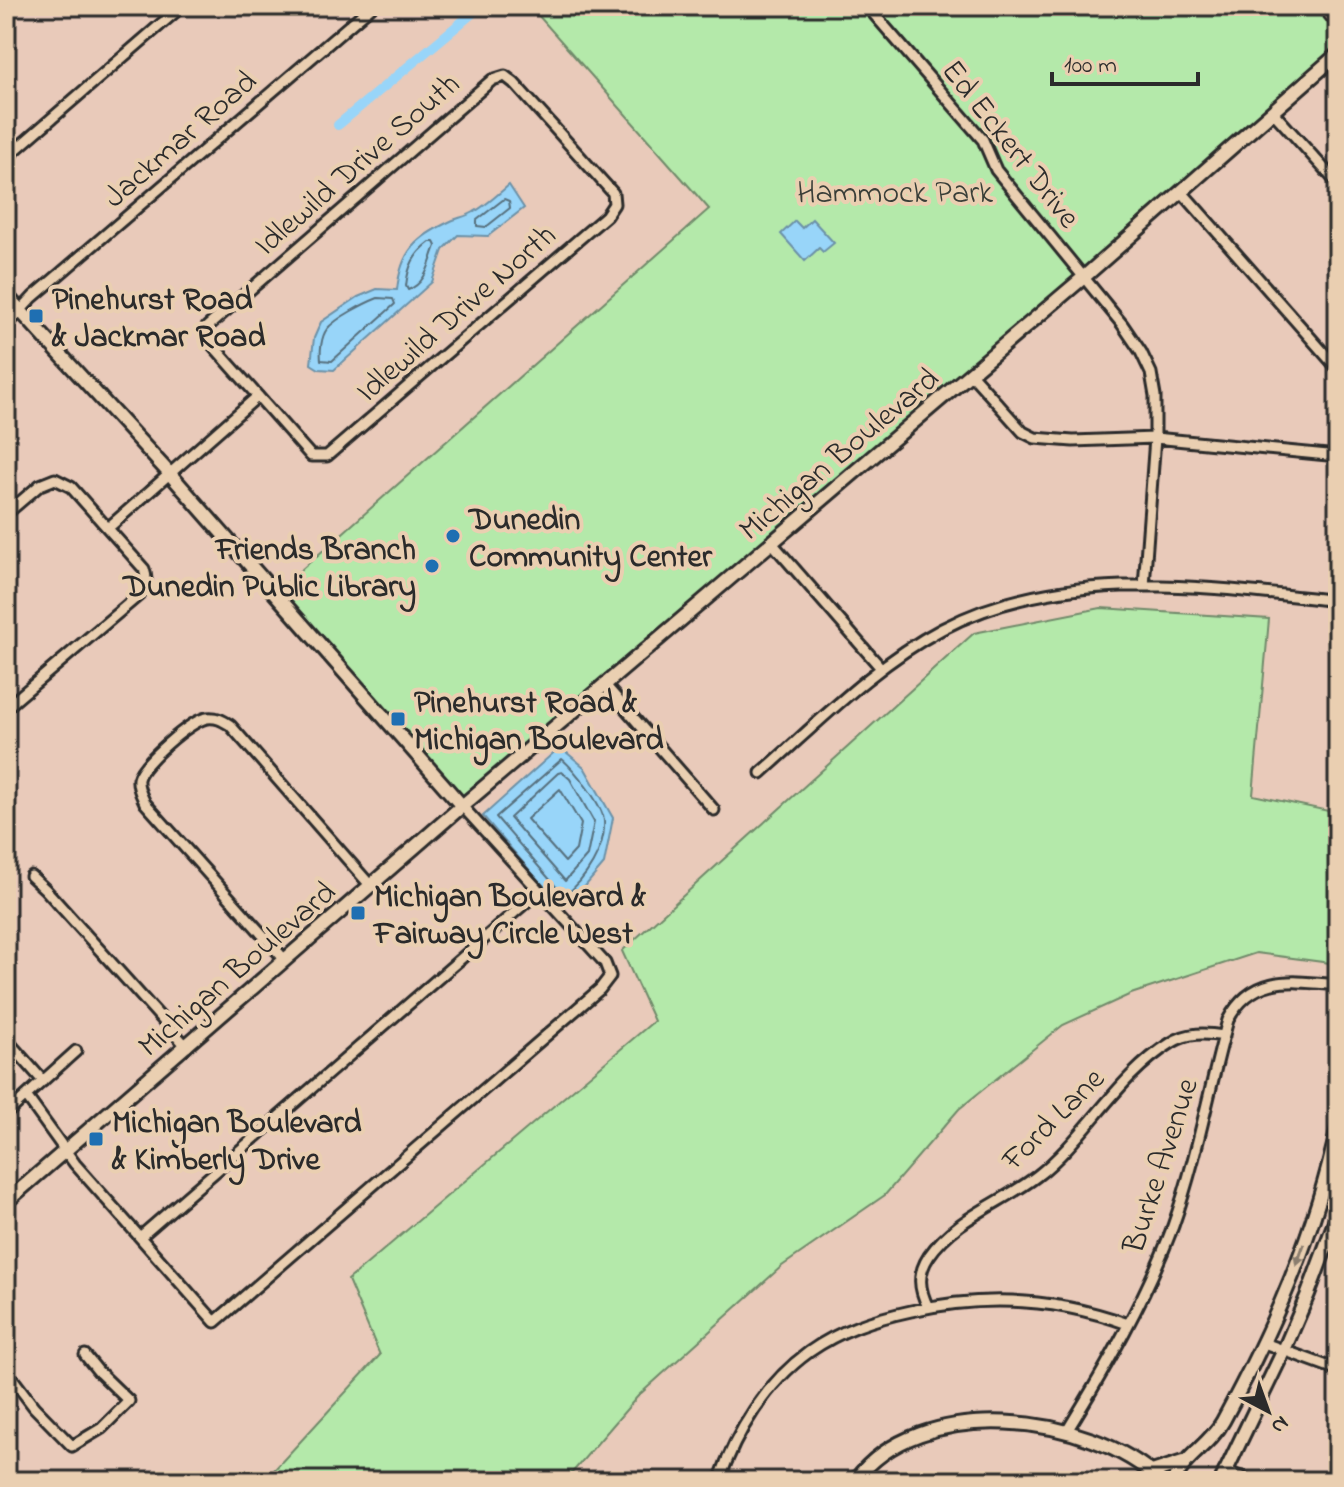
<svg xmlns="http://www.w3.org/2000/svg" width="1344" height="1487" font-family="'Indie Flower',sans-serif">
	<rect width="100%" height="100%" fill="#e9caba"/>
	<filter id="ink" filterUnits="userSpaceOnUse"><feTurbulence type="fractalNoise" baseFrequency=".0125" numOctaves="2"/><feDisplacementMap in="SourceGraphic" scale="16" xChannelSelector="R" yChannelSelector="G"/><feConvolveMatrix kernelMatrix="1 2 1 2 8 2 1 2 1" color-interpolation-filters="sRGB"/></filter>
	<g filter="url(#ink)">
		<path fill="#b4e9aa" stroke="#708a6a" stroke-width="2" d="M530,6h792l16,19v29l-876,752 -187,-213 434,-384z
			M1101,608l168,11 -16,176 85,18v151l-82,-11 -125,41 -68,31 -104,84 -74,86 -103,71 -144,130 -73,85h-301l116,-126 -32,-75 306,-259 -32,-70 352,-318z"/>
		<path fill="#98d5f9" stroke="#6c91a7" stroke-width="2" d="M509,185l15,23 -36,28 -30,-1 -15,15 -11,32 -98,88 -15,-1 -8,-5 3,-26 7,-16 37,-25 19,-8 20,1c4,-39 19,-53 54,-69 7,-3 16,-5 23,-9 13,-7 24,-18 35,-27z
			M812,219l22,24 -11,9 -4,-4 -14,13 -24,-27 14,-13 7,7z
			M560,747l24,20 29,51 -9,46 -34,40 -8,4 -79,-92z"/>
		<g fill="none" stroke-linecap="round" stroke-linejoin="round">
			<path stroke="#576f7d" stroke-width="2" d="M504,199l5,2 1,7 -24,19 -9,-1v-6z
				M430,242h4l2,4c-7,17 -9,37 -28,44l-2,-4c2,-20 8,-32 24,-44z
				M378,298l15,1 2,5 -63,57 -11,-1c-1,-9 0,-23 6,-31 9,-11 38,-26 51,-31z
				M562,759c12,10 41,46 42,62 2,27 -19,60 -40,75l-68,-79z
				M558,773l4,-1 8,7 24,43 -7,34 -22,25 -55,-63z
				M560,789l21,35 -5,26 -11,12 -38,-43z"/>
			<path stroke="#98d5f9" stroke-width="10" d="M338,125l143,-119"/>
			<g stroke="#2b2b2b" stroke-width="15">
				<path id="street" d="M867,6l116,134 13,30 126,154 19,28 10,21 4,23v42l-11,148
					M1322,6l16,19
					M505,76l9,7 99,110 1,11 -8,12 -279,240h-16l-102,-115 -2,-14 285,-247z
					M1272,111l66,73
					M6,158l176,-152
					M1181,191l157,178
					M6,326l27,-29 339,-291
					M971,374l52,58 12,6 38,3 82,-3 183,18
					M6,514l34,-29 15,-6 16,8 73,82c4,12 2,16 -5,26l-133,113
					M108,528l150,-132
					M772,543l109,125
					M605,685l109,125
					M761,773c57,-50 113,-108 181,-144 122,-64 265,-42 396,-28
					M31,876l14,13 142,158
					M285,960l-140,-157c-3,-7 -8,-15 -7,-24 3,-15 53,-59 69,-61 10,-1 15,2 23,7l140,160
					M6,1039l37,42
					M26,1096l49,68 140,158 385,-333 10,-13 -5,-13 -143,-157
					M6,1114l70,-63
					M140,1237l399,-346
					M928,1307c-9,-18 -11,-33 1,-51 26,-38 73,-53 108,-80 49,-38 80,-100 134,-133 17,-11 34,-10 53,-7
					M1264,1343l74,27
					M6,1370l28,37 38,39 30,-18 27,-27 -31,-30 -13,-16
					M1067,1431c40,-65 79,-133 106,-205 24,-68 36,-137 55,-206 25,-47 65,-39 110,-35
					M1224,1471l29,10
					M719,1481c17,-49 47,-98 90,-129 31,-22 65,-33 102,-41 74,-17 145,-13 217,13"/>
			</g>
			<g stroke="#2b2b2b" stroke-width="18">
				<path id="secondary" d="M6,295l164,179 292,332
					M6,1202l456,-396 622,-529 254,-223
					M1152,1472l31,-10
					M855,1481c64,-88 235,-68 306,0
					M1174,1481c10,-25 36,-36 49,-60 51,-94 93,-190 115,-294
					M1221,1481l63,-131 24,-56 30,-80"/>
			</g>
			<use href="#street" stroke="#eacfb1" stroke-width="9"/>
			<use href="#secondary" stroke="#eacfb1" stroke-width="12"/>
		</g>
		<defs><path id="oneway-solid" d="M-6-.8H1V-3.2L6.5 0L1 3.2V.8H-6Z" transform="scale(2)"/></defs>
		<use fill="#8a7d6e" href="#oneway-solid" transform="translate(1300 1255) rotate(110)"/>
	</g>
	<g fill="#1f6fb2" stroke="#eacfb1" stroke-width="3">
		<rect x="28" y="308" width="16" height="16" rx="4"/>
		<circle cx="453" cy="536" r="8"/>
		<circle cx="432" cy="566" r="8"/>
		<rect x="390" y="711" width="16" height="16" rx="4"/>
		<rect x="350" y="905" width="16" height="16" rx="4"/>
		<rect x="88" y="1131" width="16" height="16" rx="4"/>
	</g>
	<g text-anchor="middle" stroke-width="8" stroke-linejoin="round" paint-order="stroke">
		<g font-size="32" fill="#2b2b2b" stroke="#eacfb1">
			<text transform="translate(179 138) rotate(-41)" y="11">Jackmar Road</text>
			<text transform="translate(1012 143) rotate(52)" y="11">Ed Eckert Drive</text>
			<text transform="translate(356 163) rotate(-41)" y="11">Idlewild Drive South</text>
			<text transform="translate(455 312) rotate(-41)" y="11">Idlewild Drive North</text>
			<text transform="translate(838 453) rotate(-40)" y="11">Michigan Boulevard</text>
			<text transform="translate(236 968) rotate(-41)" y="11">Michigan Boulevard</text>
			<text transform="translate(1052 1118) rotate(-45)" y="11">Ford Lane</text>
			<text transform="translate(1159 1165) rotate(-72)" y="11">Burke Avenue</text>
		</g>
		<g font-size="32" fill="#393e38" stroke="#eacfb1">
			<text x="895" y="202">Hammock Park</text>
		</g>
		<g font-size="32" font-weight="bold" fill="#2b2b2b" stroke="#eacfb1" text-anchor="start">
			<text x="52" y="309">Pinehurst Road<tspan x="52" dy="37">&amp; Jackmar Road</tspan></text>
			<text x="469" y="529">Dunedin<tspan x="469" dy="37">Community Center</tspan></text>
			<text x="416" y="559" text-anchor="end">Friends Branch<tspan x="416" dy="37">Dunedin Public Library</tspan></text>
			<text x="414" y="712">Pinehurst Road &amp;<tspan x="414" dy="37">Michigan Boulevard</tspan></text>
			<text x="374" y="906">Michigan Boulevard &amp;<tspan x="374" dy="37">Fairway Circle West</tspan></text>
			<text x="112" y="1132">Michigan Boulevard<tspan x="112" dy="37">&amp; Kimberly Drive</tspan></text>
		</g>
	</g>
	<rect width="1344" height="1487" fill="none" stroke="#eacfb1" stroke-width="32"/>
	<rect x="16" y="16" width="1312" height="1455" fill="none" stroke="#2b2b2b" stroke-width="3" filter="url(#ink)"/>
	<g transform="translate(1268 1411) rotate(139)" stroke="#eacfb1" stroke-width="6" paint-order="stroke">
	<path d="M0-6L14 30L0 20L-14 30Z" fill="#2b2b2b"/>
	<text y="-12" font-size="22" font-weight="bold" text-anchor="middle" fill="#2b2b2b">N</text>
	</g>
	<path d="M1052 72v12h146v-12" fill="none" stroke="#2b2b2b" stroke-width="4"/>
	<text x="1064" y="72" font-size="24" fill="#2b2b2b" stroke="#eacfb1" stroke-width="6" paint-order="stroke">100 m</text>
</svg>
